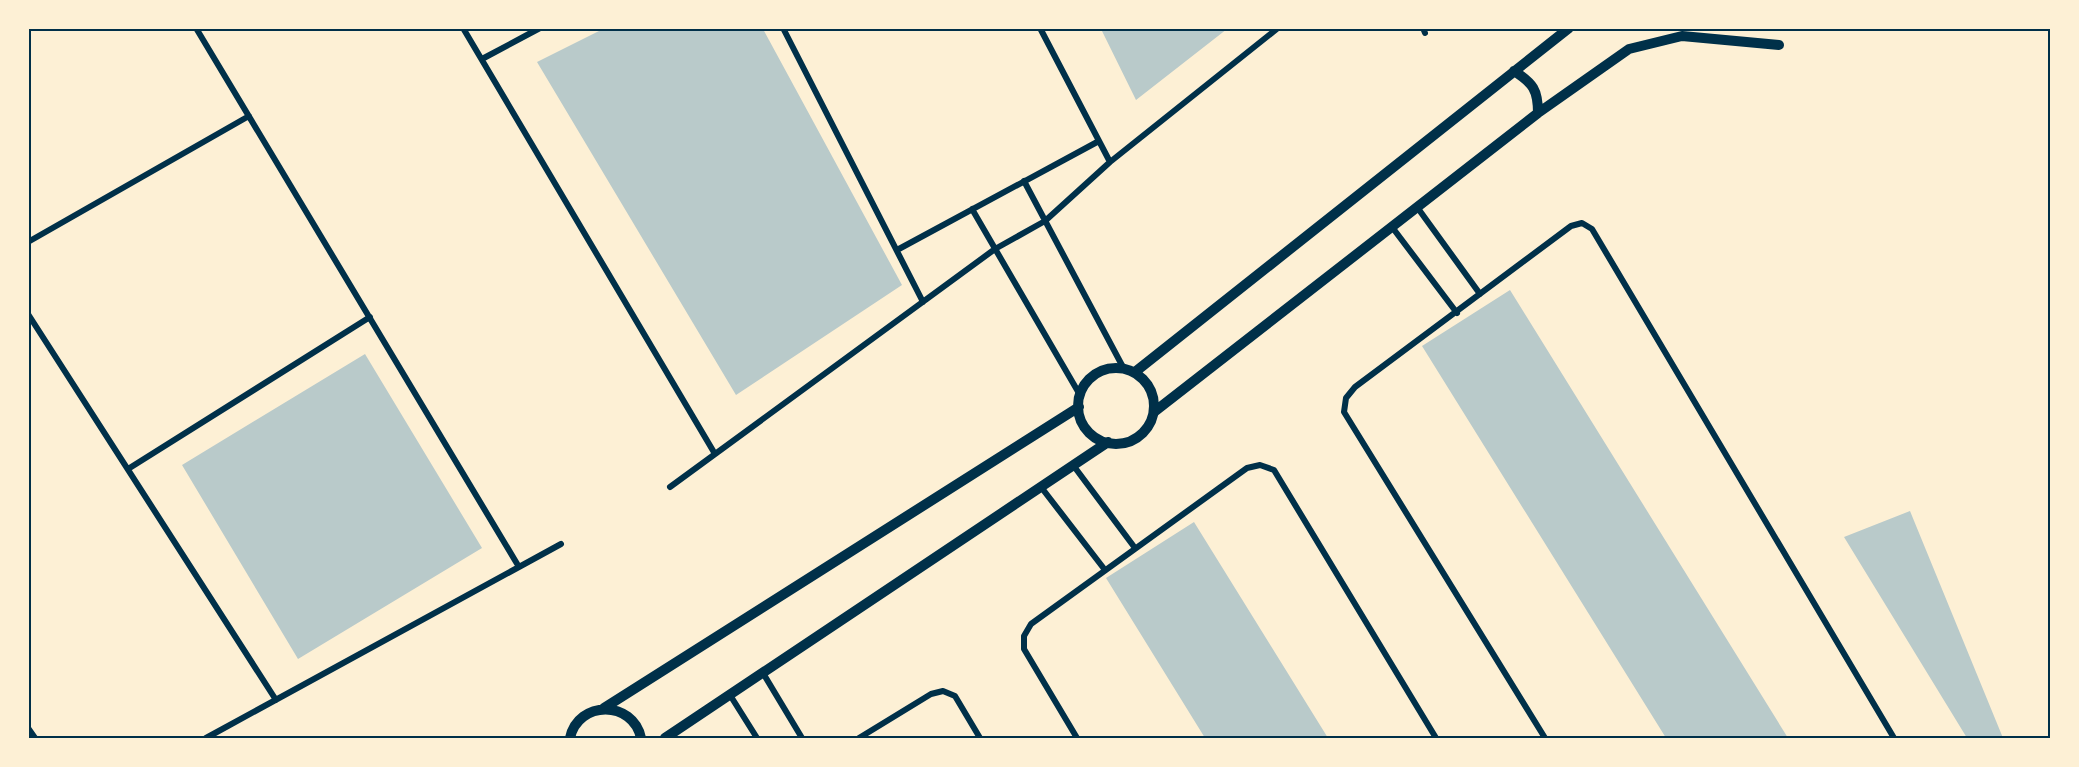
<svg xmlns="http://www.w3.org/2000/svg" width="2079" height="767" font-family="Barlow,sans-serif">
	<rect width="100%" height="100%" fill="#fdf0d5"/>
	<path fill="#b9caca" d="M605,28l158,1 139,256 -166,110 -199,-333z
		M1101,29h126l-91,71z
		M1510,290l278,448h-122l-244,-392z
		M365,354l117,194 -184,111 -116,-194z
		M1910,511l93,227h-36l-123,-201z
		M1194,522l134,216h-123l-99,-160z"/>
	<g fill="none" stroke-linecap="round" stroke-linejoin="round">
		<path stroke="#003049" stroke-width="6" d="M196,28l323,539
			M463,28l252,426
			M783,28l140,274
			M1040,28l70,134
			M1423,28l2,5
			M482,59l58,-31
			M1024,181l100,188
			M1417,207l63,87
			M972,209l108,186
			M1392,227l65,86
			M28,242l221,-126
			M897,250l202,-109
			M28,314l248,386
			M1073,465l62,83
			M128,469l242,-152
			M670,487l325,-238 50,-28 65,-59 168,-134
			M1041,487l64,83
			M763,673l39,65
			M730,695l27,43
			M28,728l7,10
			M206,738l355,-194
			M859,738l72,-44 12,-3 12,5 25,42
			M1077,738l-53,-89v-13l7,-12 216,-156 13,-3 14,5 162,268
			M1545,738l-201,-326 2,-14 9,-11 216,-161 11,-3 10,6 302,509"/>
		<path stroke="#003049" stroke-width="10" d="M1514,71c19,12 24,19 24,42
			M1078 406a38 38 0 1 1 76 0a38 38 0 1 1-76 0Z
			M1135,372l434,-344
			M1154,412l384,-299 91,-64 53,-13 97,9
			M604,708l475,-301
			M570,738c8,-38 63,-38 71,0
			M665,738l443,-296"/>
	</g>
	<rect width="2079" height="767" fill="none" stroke="#fdf0d5" stroke-width="60"/>
	<rect x="30" y="30" width="2019" height="707" fill="none" stroke="#003049" stroke-width="2"/>
</svg>
